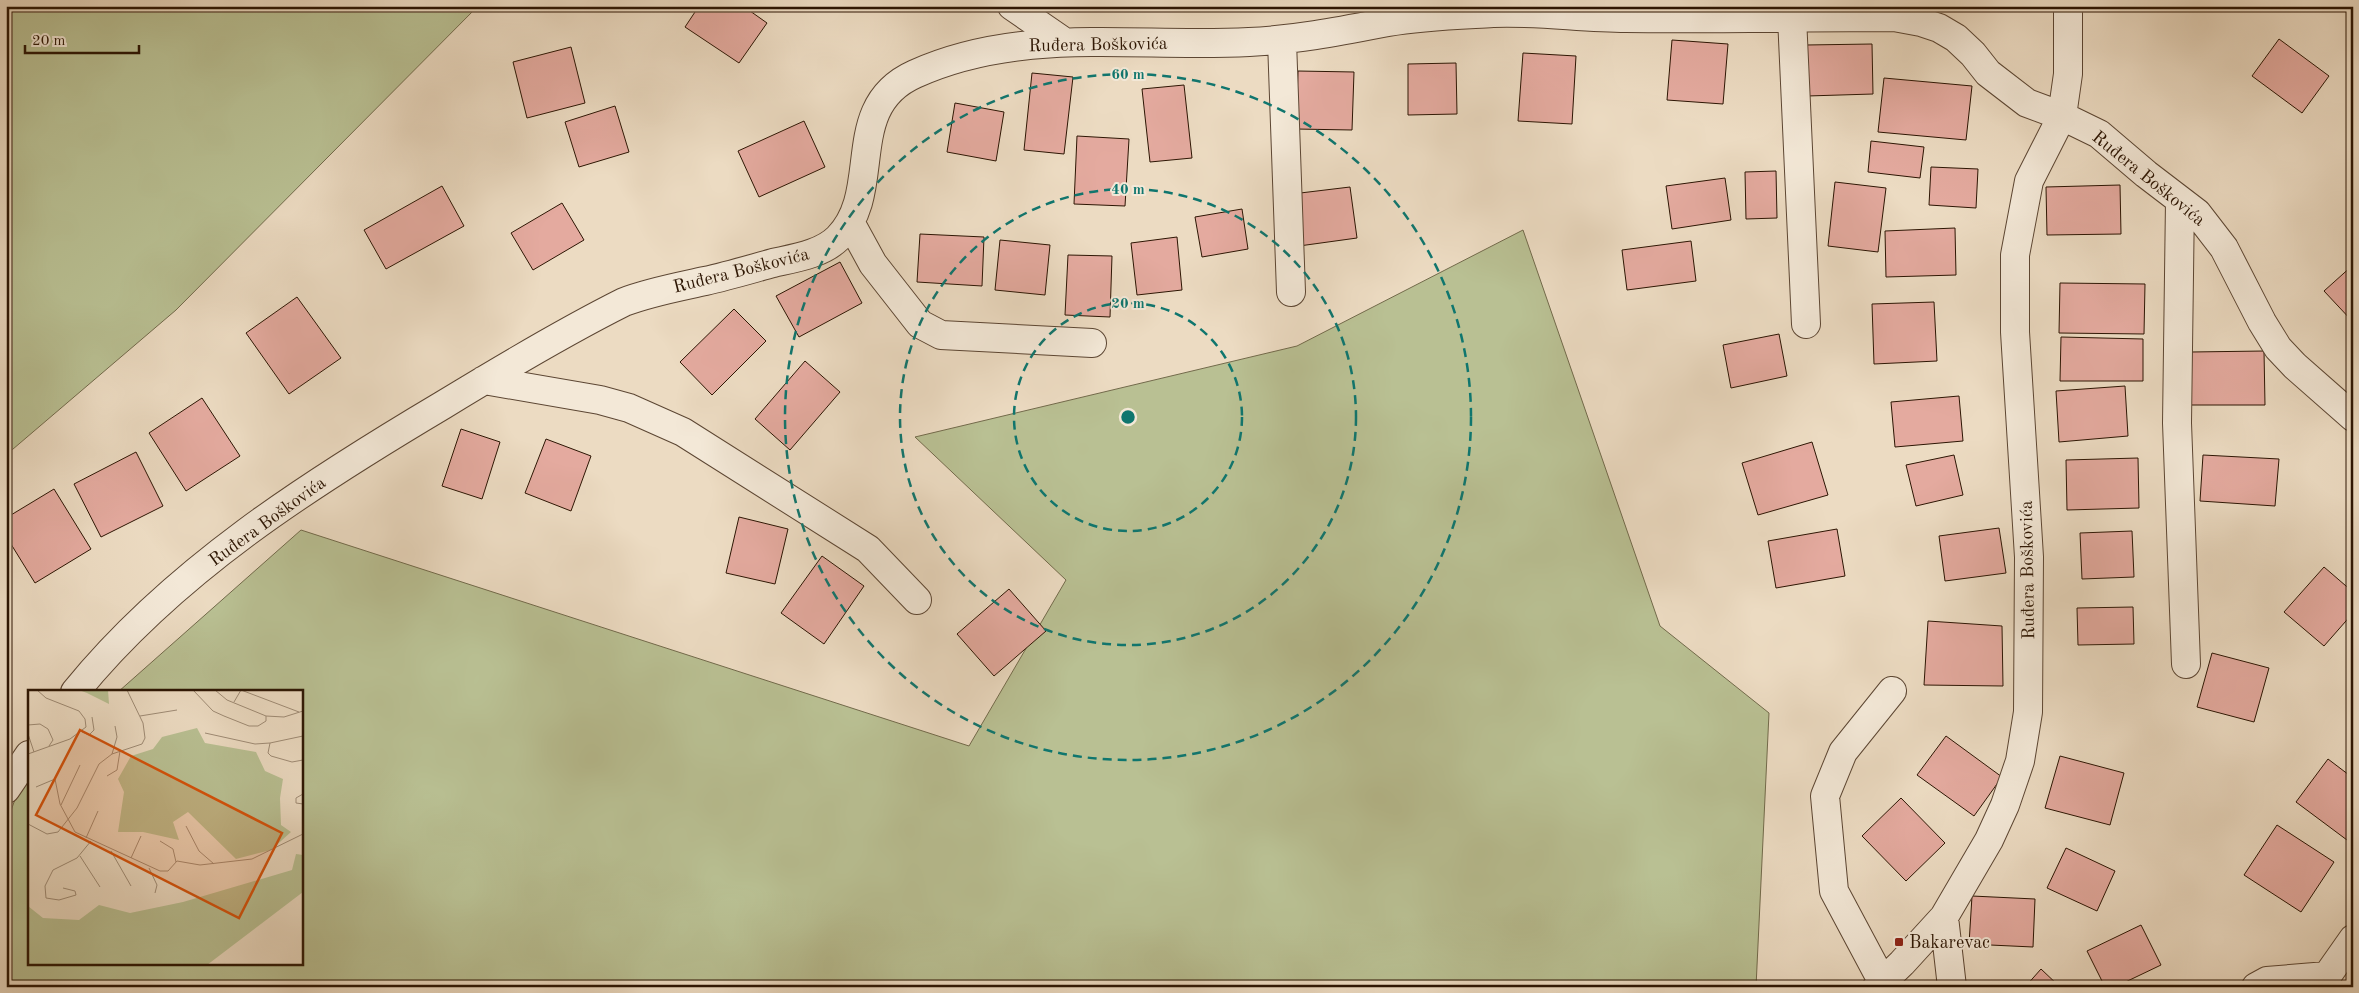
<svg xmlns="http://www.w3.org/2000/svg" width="2359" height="993" font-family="'Old Standard TT',serif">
	<rect width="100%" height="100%" fill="#ecdbc2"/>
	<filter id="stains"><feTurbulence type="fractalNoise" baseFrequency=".004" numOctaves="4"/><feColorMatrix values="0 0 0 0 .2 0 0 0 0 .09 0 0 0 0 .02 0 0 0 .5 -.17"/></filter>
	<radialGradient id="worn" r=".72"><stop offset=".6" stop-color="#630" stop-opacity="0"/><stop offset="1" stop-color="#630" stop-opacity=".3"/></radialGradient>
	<path fill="#b9c093" stroke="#726a4b" d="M6,6h472l-302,304 -170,145z
		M1523,230l137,396 109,87 -13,274h-1750v-163l18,-49 5,-4v193h272v-272h-183l183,-162 668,216 97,-166 -151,-143 382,-91z"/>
	<path fill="#e4aa9f" stroke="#2c1503" d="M699,6h44l24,17 -28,40 -54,-36z
		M2279,39l50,37 -27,37 -50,-37z
		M1672,40l56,4 -5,60 -56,-4z
		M1872,44l1,50 -66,2 -1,-51z
		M571,47l14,56 -58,15 -14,-56z
		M1523,53l53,3 -4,68 -54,-3z
		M1456,63l1,51 -49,1v-51z
		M1298,71l56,1 -2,58 -56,-1z
		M1032,73l41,4 -9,77 -40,-4z
		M1884,78l88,8 -6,54 -88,-8z
		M1184,85l8,73 -42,4 -8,-73z
		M955,103l49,9 -8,49 -49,-9z
		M615,106l14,46 -50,15 -14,-45z
		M804,121l21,46 -66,30 -21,-46z
		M1077,136l52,3 -4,67 -51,-2z
		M1871,141l53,6 -4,31 -52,-6z
		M1931,167l47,2 -2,39 -47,-3z
		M1776,171l1,47 -31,1 -1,-47z
		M1725,178l6,42 -59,9 -6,-43z
		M1835,182l51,6 -8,64 -50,-6z
		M2120,185l1,49 -74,1 -1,-48z
		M442,186l22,40 -78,43 -22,-39z
		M1350,187l7,51 -58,8 -7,-52z
		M562,203l22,37 -51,30 -22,-37z
		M1242,209l6,40 -46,8 -7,-40z
		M1955,228l1,47 -70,2 -1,-46z
		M920,234l64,3 -2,49 -65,-4z
		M1177,237l5,53 -45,5 -6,-52z
		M1000,240l50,5 -5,50 -50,-5z
		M1691,241l5,40 -69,9 -5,-40z
		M1068,255l44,1 -2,61 -45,-2z
		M840,262l22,41 -63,34 -23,-41z
		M2353,265v57l-29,-31z
		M2060,283l85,1 -1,50 -85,-1z
		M297,297l44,61 -52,36 -43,-61z
		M1934,302l3,59 -63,3 -2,-60z
		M734,309l32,32 -54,54 -32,-33z
		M1779,334l8,42 -56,12 -8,-43z
		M2061,337l82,2v42h-83z
		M2264,351l1,54h-74v-53z
		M805,361l35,31 -50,58 -35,-31z
		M2125,386l3,50 -69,6 -3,-51z
		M1959,396l4,45 -68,6 -4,-45z
		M202,398l38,58 -54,35 -37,-58z
		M461,429l39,13 -18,57 -40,-13z
		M546,439l45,17 -20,55 -46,-18z
		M1812,442l16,53 -70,20 -16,-52z
		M136,452l27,54 -62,31 -27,-53z
		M1954,455l9,40 -47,11 -10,-41z
		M2203,455l76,4 -4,47 -75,-5z
		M2138,458l1,50 -72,2 -1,-50z
		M54,489l37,60 -56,34 -29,-47v-18z
		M739,517l49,12 -13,55 -49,-11z
		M1999,528l7,45 -61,8 -6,-45z
		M1837,529l8,47 -69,12 -8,-47z
		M2132,531l2,46 -52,2 -2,-46z
		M822,556l42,30 -40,58 -43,-31z
		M2324,567l29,25v21l-29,33 -40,-34z
		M1009,589l37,42 -52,45 -37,-42z
		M2133,607l1,37 -56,1 -1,-37z
		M1928,621l74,5 1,60 -79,-1z
		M2212,653l57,15 -15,54 -57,-15z
		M1946,736l56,41 -28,39 -57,-41z
		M2060,756l64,17 -14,52 -65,-17z
		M2328,759l25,19v55l-6,7 -51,-38z
		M1901,798l44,45 -39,38 -44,-45z
		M2277,825l57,37 -33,50 -57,-37z
		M2066,848l49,23 -18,40 -50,-23z
		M1972,896l63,3 -2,48 -64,-3z
		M2141,925l20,40 -46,22h-10l-18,-36z
		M2041,969l19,18h-35z"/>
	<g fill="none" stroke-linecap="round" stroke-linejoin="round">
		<g stroke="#5c4633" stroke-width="30">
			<path id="minor" d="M1012,6l51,35
				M1792,17l14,307
				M1282,41l9,251
				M2180,201l-3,222 9,241
				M850,222l23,42 47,60 21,11 151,8
				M484,380l116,20 29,8 54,24 185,117 49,51
				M75,692c98,-121 235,-208 368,-287 59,-36 119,-72 181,-103 26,-10 54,-15 81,-21 23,-5 46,-12 68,-18 22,-5 49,-9 65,-25 47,-47 3,-131 77,-164 106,-48 221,-26 334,-32 47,-2 92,-11 139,-20 34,-6 70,-7 105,-9 44,-2 89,5 133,5 89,1 179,-1 268,-1l27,5 18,6 17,10 17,16 15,19 39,30 35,13 37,18 47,40 51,39 27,35 38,74 16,26 17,18 58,51
				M6,789l23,-34
				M1944,917l8,70
				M1882,981l-48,-90 -9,-95 18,-44 49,-61
				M1877,987l25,-24 42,-46 45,-77 16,-35 15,-44 8,-49 1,-155 -14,-225v-77l14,-74 33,-65 6,-42v-68
				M2256,987l11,-6 60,-5
				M2324,987l3,-11 26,-37"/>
		</g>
		<use href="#minor" stroke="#f3e8d7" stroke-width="28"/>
	</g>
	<g fill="none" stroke="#0f766e" stroke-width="2.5" stroke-dasharray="9 6">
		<circle cx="1128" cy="417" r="114"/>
		<circle cx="1128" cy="417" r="228"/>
		<circle cx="1128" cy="417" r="343"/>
	</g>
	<rect fill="#8f2418" stroke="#f3e8d7" stroke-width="2" x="1894" y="937" width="10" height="10" rx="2.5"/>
	<g text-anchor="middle" stroke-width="4" stroke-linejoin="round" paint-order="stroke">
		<g font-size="18" fill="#2c1503" stroke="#f3e8d7">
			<text transform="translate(1098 44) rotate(-1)" y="6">Ruđera Boškovića</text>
			<text transform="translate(2149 178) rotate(39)" y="6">Ruđera Boškovića</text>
			<text transform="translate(741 270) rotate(-14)" y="6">Ruđera Boškovića</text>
			<text transform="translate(267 521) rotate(-36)" y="6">Ruđera Boškovića</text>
			<text transform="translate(2027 570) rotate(-91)" y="6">Ruđera Boškovića</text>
		</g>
		<g font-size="18" fill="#2c1503" stroke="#f3e8d7" text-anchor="start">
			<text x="1909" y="948">Bakarevac</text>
		</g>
	</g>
	<g transform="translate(28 690)">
		<rect width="275" height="275" fill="#ecdbc2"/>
		<path d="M51,0h29l1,14 -22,-11zM169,38l8,15 51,9 9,19 18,8 -3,19 1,27 10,7 -20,18 -35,9 -48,-47 -15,10 6,18 -36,-8h-25l6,-40 -6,-13 13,-23 22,-7 9,-12zM268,164l7,1v37l-96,73h-179v-59l15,12 36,2 20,-15 31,8 53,-11 109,-32z" fill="#b9c093"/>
		<path fill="none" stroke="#9f8c76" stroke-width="1" d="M165,0l20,21 11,5 25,10h9l8,-5v-5l-39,-16 -12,-10M206,12l7,-12 58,22M112,26l37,-6M238,26l18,1 19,-6M0,35l12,-1 8,5 5,11 -4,6M54,42l7,3 5,-5 -2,-13M177,43l50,11 15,-1M0,44l6,18M275,46l-33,7 -2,10 3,3 21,6 11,-2M0,64l42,-15 16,-12 -1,-8 -6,-8 -33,-13 -9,-8M84,64l5,-17 -2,-11M79,86l10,-6 3,-19M8,97l19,-8 5,25 15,28 85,39h8l9,-10 23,4 52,-6 51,-25M275,104l-7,4v5l7,1M33,115l19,-40M0,134l19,10 11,-2 19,-24 22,-44 13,-10 30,-10 3,-6 -2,-15 -16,-33M158,136l13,25 15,13M58,148l12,-27M132,151l13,8 3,13M83,161l20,35M52,166l20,31M103,168l10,-22M121,178l8,17 -2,8M35,198l12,3 1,4 -17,5 -13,-2 -1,-12 8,-16 24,-12 14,-17"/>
		<path fill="#d5520b" fill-opacity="0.15" stroke="#d5520b" stroke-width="2.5" d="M52,40l202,103 -43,85 -203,-103z"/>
		<rect width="275" height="275" fill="none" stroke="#2c1503" stroke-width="2.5"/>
	</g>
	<circle cx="1128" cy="417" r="8" fill="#0f766e" stroke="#f3e8d7" stroke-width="2.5"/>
	<g font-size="15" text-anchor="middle" font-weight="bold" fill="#0f766e" stroke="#f3e8d7" stroke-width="4" stroke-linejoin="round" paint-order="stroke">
		<text x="1128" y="79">60 m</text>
		<text x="1128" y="194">40 m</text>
		<text x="1128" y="308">20 m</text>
	</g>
	<rect width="2359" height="993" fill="none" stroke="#ecdbc2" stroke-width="25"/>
	<rect x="8" y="8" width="2344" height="978" fill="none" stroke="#2c1503" stroke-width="2.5"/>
	<rect x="12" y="12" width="2334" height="968" fill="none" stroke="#2c1503"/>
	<path d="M25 45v8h114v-8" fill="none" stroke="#2c1503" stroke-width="2.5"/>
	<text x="32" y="45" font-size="15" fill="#2c1503" stroke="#f3e8d7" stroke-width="4" paint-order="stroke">20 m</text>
	<rect width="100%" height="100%" filter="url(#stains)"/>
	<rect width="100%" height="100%" fill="url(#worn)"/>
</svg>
